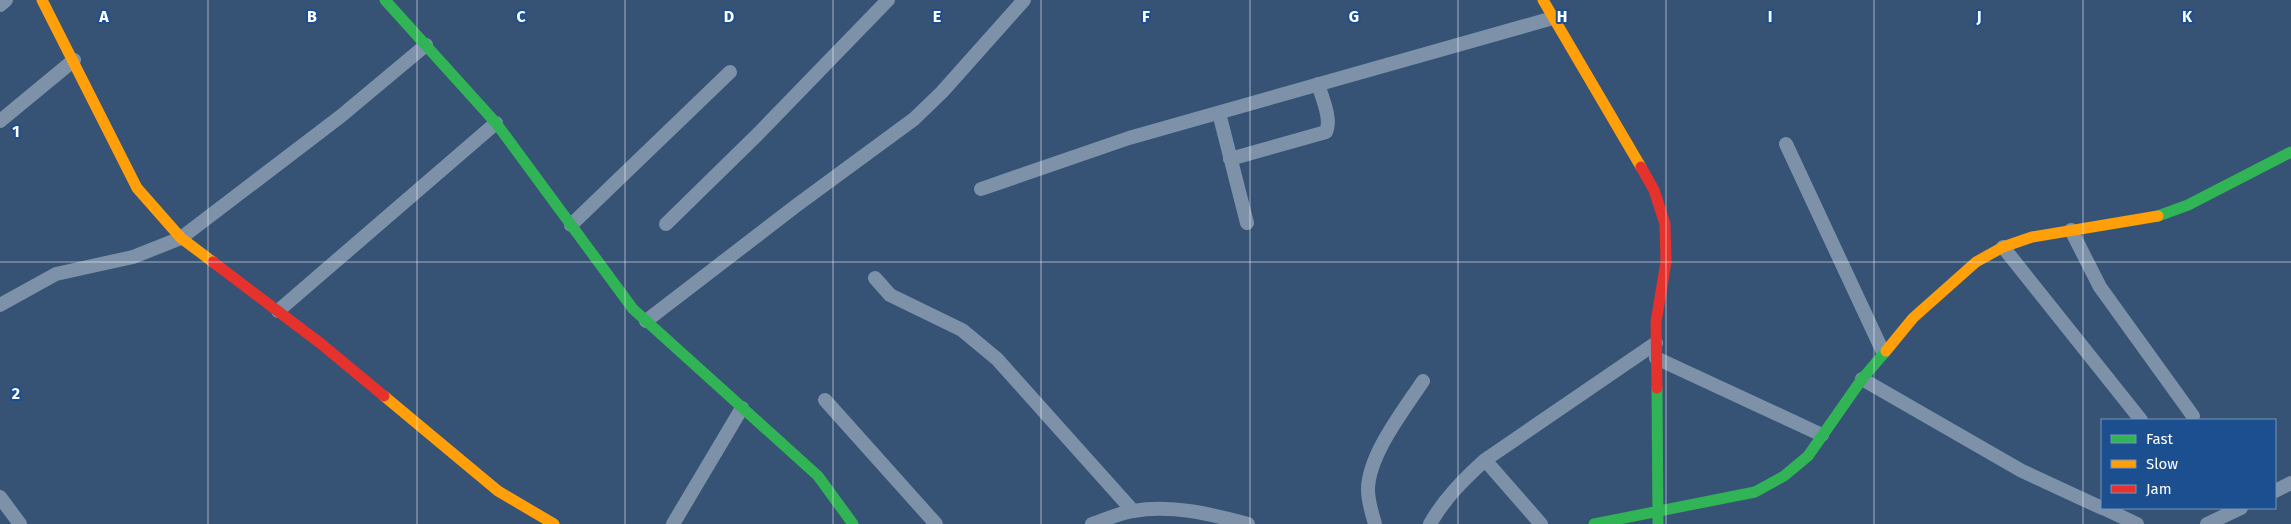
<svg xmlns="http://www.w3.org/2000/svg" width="2291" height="524" font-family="'Fira Sans',sans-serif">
	<rect width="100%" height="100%" fill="#365274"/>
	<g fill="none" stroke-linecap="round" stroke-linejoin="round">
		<path stroke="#7d92a8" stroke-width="14" d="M0,5l6,-5
			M1219,113l28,110
			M0,121l74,-61
			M1786,144l97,208
			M1230,159l96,-27c6,-13 -4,-34 -8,-48
			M981,189l148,-51 424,-120
			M666,224l92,-90 130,-134
			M571,225l159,-153
			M2071,230l29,57 93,129
			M2003,247l138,173
			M875,278l15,17 72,35 35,29 136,152
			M0,305l56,-31 77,-17 48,-19 160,-122 85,-71
			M278,311l218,-188
			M646,321l151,-116 117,-86 28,-27 82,-92
			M1656,358l166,77
			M1862,379l160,92 80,37
			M825,400l111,124
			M1485,460l56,64
			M2275,491l16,-8
			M0,497l20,27
			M2103,508l34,16
			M673,524l69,-116
			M1092,524c13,-4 27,-11 41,-13 38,-7 78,3 115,13
			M1375,524c-3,-11 -7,-22 -7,-34 0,-35 36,-80 55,-109
			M1430,524c14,-25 33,-44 55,-64l171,-117
			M2207,524l34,-16"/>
		<path stroke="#30b455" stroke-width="11" d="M385,0l111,123 137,186 185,167 35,48
			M2158,216l30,-11 103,-53
			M1657,388l1,136
			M1594,524l161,-32 29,-16 24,-20 54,-77 24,-28"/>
		<path stroke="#ff9f0a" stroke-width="11" d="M42,0l95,188 44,50 32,24
			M1543,0l98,167
			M1886,351l27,-33 63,-56 27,-15 29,-10 126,-21
			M384,396l114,95 56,33"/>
		<path stroke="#e5322d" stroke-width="11" d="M1641,167l13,23 11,34 1,38 -10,60 1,66
			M213,262l107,81 64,53"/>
	</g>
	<path fill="none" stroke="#fff" stroke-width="1" stroke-opacity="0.55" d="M208,0v524M417,0v524M625,0v524M833,0v524M1041,0v524M1250,0v524M1458,0v524M1666,0v524M1874,0v524M2083,0v524M0,262h2291"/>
	<g font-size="16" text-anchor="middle" font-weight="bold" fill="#fff" stroke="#1b4f8f" stroke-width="4" stroke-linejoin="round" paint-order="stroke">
		<text x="104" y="22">A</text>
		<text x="312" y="22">B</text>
		<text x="521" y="22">C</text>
		<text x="729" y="22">D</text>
		<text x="937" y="22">E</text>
		<text x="1146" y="22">F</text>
		<text x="1354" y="22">G</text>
		<text x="1562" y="22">H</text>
		<text x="1770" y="22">I</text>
		<text x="1979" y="22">J</text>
		<text x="2187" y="22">K</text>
		<text x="16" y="137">1</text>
		<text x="16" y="399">2</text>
	</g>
	<rect x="2101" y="419" width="175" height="90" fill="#1b4f8f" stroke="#7695bc"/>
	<rect x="2111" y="435" width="25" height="8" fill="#30b455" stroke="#7695bc"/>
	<text x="2146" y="444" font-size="15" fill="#ffffff">Fast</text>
	<rect x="2111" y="460" width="25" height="8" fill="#ff9f0a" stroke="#7695bc"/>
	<text x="2146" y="469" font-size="15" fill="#ffffff">Slow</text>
	<rect x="2111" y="485" width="25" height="8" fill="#e5322d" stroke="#7695bc"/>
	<text x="2146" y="494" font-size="15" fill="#ffffff">Jam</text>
</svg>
